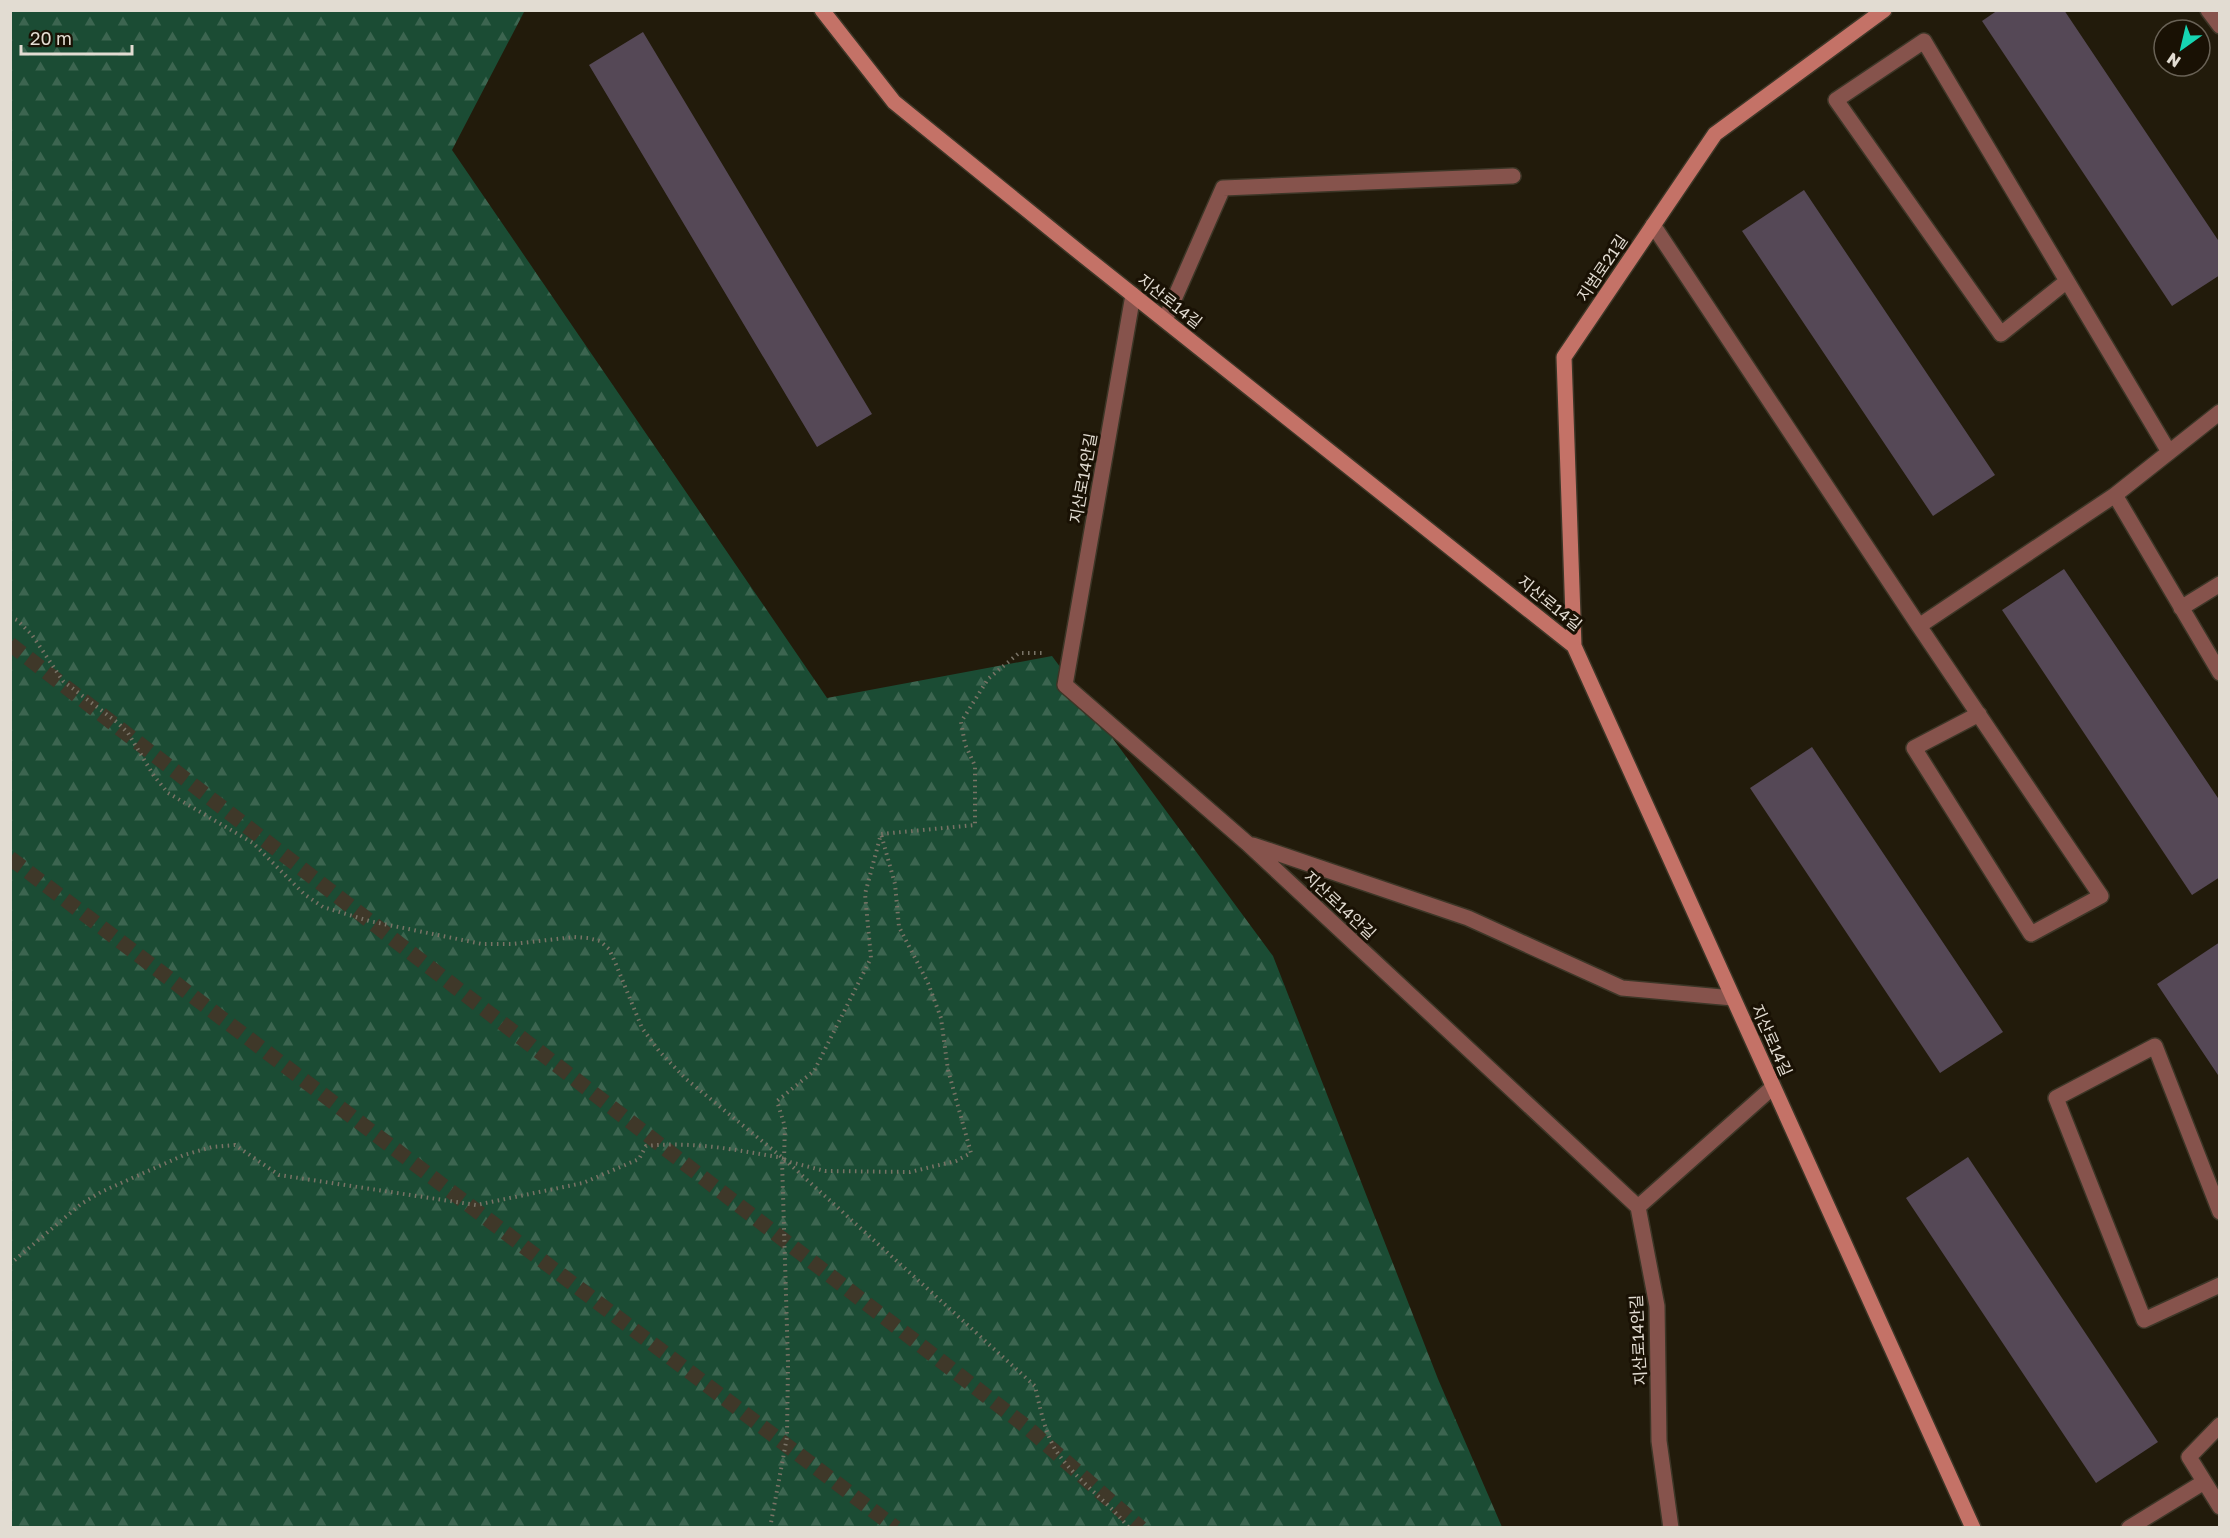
<svg xmlns="http://www.w3.org/2000/svg" width="2230" height="1538" font-family="'Golos Text','Noto Sans KR',sans-serif">
	<defs>
		<pattern id="forest-firs" width="22" height="20" patternUnits="userSpaceOnUse" patternTransform="scale(1.5)"><rect width="22" height="20" fill="#1b4c34"/><path d="M5 1l3.5 6h-7zM16 11l3.5 6h-7z" fill="#3c6550"/></pattern>
	</defs>
	<rect width="100%" height="100%" fill="#221b0b"/>
	<path fill="url(#forest-firs)" d="M520,10l4,2 -72,138 375,548 225,-42 221,300 165,423 64,148h-1491l-1,-1516z"/>
	<path fill="#554856" d="M1998,10h66l156,233v32l-48,31 -190,-285z
		M643,32l229,382 -55,33 -228,-382z
		M1804,190l191,285 -62,41 -191,-285z
		M2064,569l156,232v76l-28,18 -190,-285z
		M1812,747l191,285 -63,41 -190,-285z
		M2220,942v136l-63,-94z
		M1968,1157l190,285 -62,41 -190,-285z"/>
	<g fill="none" stroke-linecap="round" stroke-linejoin="round">
		<path stroke="#3f3829" stroke-width="15" stroke-dasharray="15 8" stroke-linecap="butt" d="M10,644l1018,784 113,100
			M10,858l886,670"/>
		<g stroke="#3d3627" stroke-width="18">
			<path id="street" d="M2208,10l12,16
				M1653,225l266,401
				M2067,281l-66,53 -165,-234 88,-59 245,411
				M1133,295l-68,390 182,158 391,364 19,99 2,135 12,87
				M1165,320l58,-132 290,-12
				M2220,412l-105,83 105,178
				M2181,608l39,-24
				M1979,714l-65,34 117,186 70,-38 -182,-270 196,-131
				M1253,845l215,73 154,70 111,10
				M1638,1207l135,-120
				M2220,1212l-65,-166 -99,52 88,222 76,-35
				M2220,1425l-31,32 31,50
				M2129,1528l75,-46"/>
		</g>
		<g stroke="#3d3627" stroke-width="18">
			<path id="secondary" d="M822,10l72,92 190,154 490,390 399,882
				M1574,646l-10,-289 151,-223 169,-124"/>
		</g>
		<path stroke="#797366" stroke-width="4" stroke-dasharray="1.5 4.5" stroke-linecap="butt" d="M10,617l7,3 15,15 31,46 55,42 10,10 26,43 14,17 85,50 51,51 19,13 46,14 113,23h31l61,-7 14,1 12,3 9,8 6,13 27,66 17,23 27,28 98,80 251,227c5,21 9,44 20,63 19,30 52,51 74,79
			M784,1159l1,-32 -8,-26 37,-30 57,-113 -6,-64 16,-60 94,-9v-59l-10,-22 -4,-22 27,-43 31,-26h24
			M10,1264l71,-60 20,-12 83,-37 28,-8 23,-2 44,30 197,30 107,-22 56,-24 7,-13c47,-5 91,4 137,12
			M770,1528l17,-91 1,-74 -6,-203 43,11 85,1 46,-11 15,-8 -23,-83 -7,-52 -13,-35 -29,-56 -4,-43 -14,-50"/>
		<use href="#street" stroke="#86534c" stroke-width="15"/>
		<use href="#secondary" stroke="#c47267" stroke-width="15"/>
	</g>
	<g text-anchor="middle" stroke-width="6" stroke-linejoin="round" paint-order="stroke">
		<g font-size="16" fill="#e2dcd2" stroke="#191104">
			<text transform="translate(1602 268) rotate(-56)" y="6">지범로21길</text>
			<text transform="translate(1170 301) rotate(38)" y="6">지산로14길</text>
			<text transform="translate(1083 478) rotate(-80)" y="6">지산로14안길</text>
			<text transform="translate(1550 603) rotate(39)" y="6">지산로14길</text>
			<text transform="translate(1340 905) rotate(43)" y="6">지산로14안길</text>
			<text transform="translate(1772 1040) rotate(66)" y="6">지산로14길</text>
			<text transform="translate(1638 1340) rotate(-93)" y="6">지산로14안길</text>
		</g>
	</g>
	<rect width="2230" height="1538" fill="none" stroke="#e2dcd2" stroke-width="24"/>
	<g transform="translate(2182 48) rotate(214)"><circle r="28" fill="#191104" stroke="#696256" stroke-width="1.5"/>
	<path d="M0-4.5L10 22L0 15L-10 22Z" fill="#16d5b3"/>
	<text y="-9" font-size="16" font-weight="bold" text-anchor="middle" fill="#e2dcd2">N</text>
	</g>
	<path d="M21 45v9h111v-9" fill="none" stroke="#e2dcd2" stroke-width="3"/>
	<text x="30" y="45" font-size="18" fill="#e2dcd2" stroke="#191104" stroke-width="4.5" paint-order="stroke">20 m</text>
</svg>
